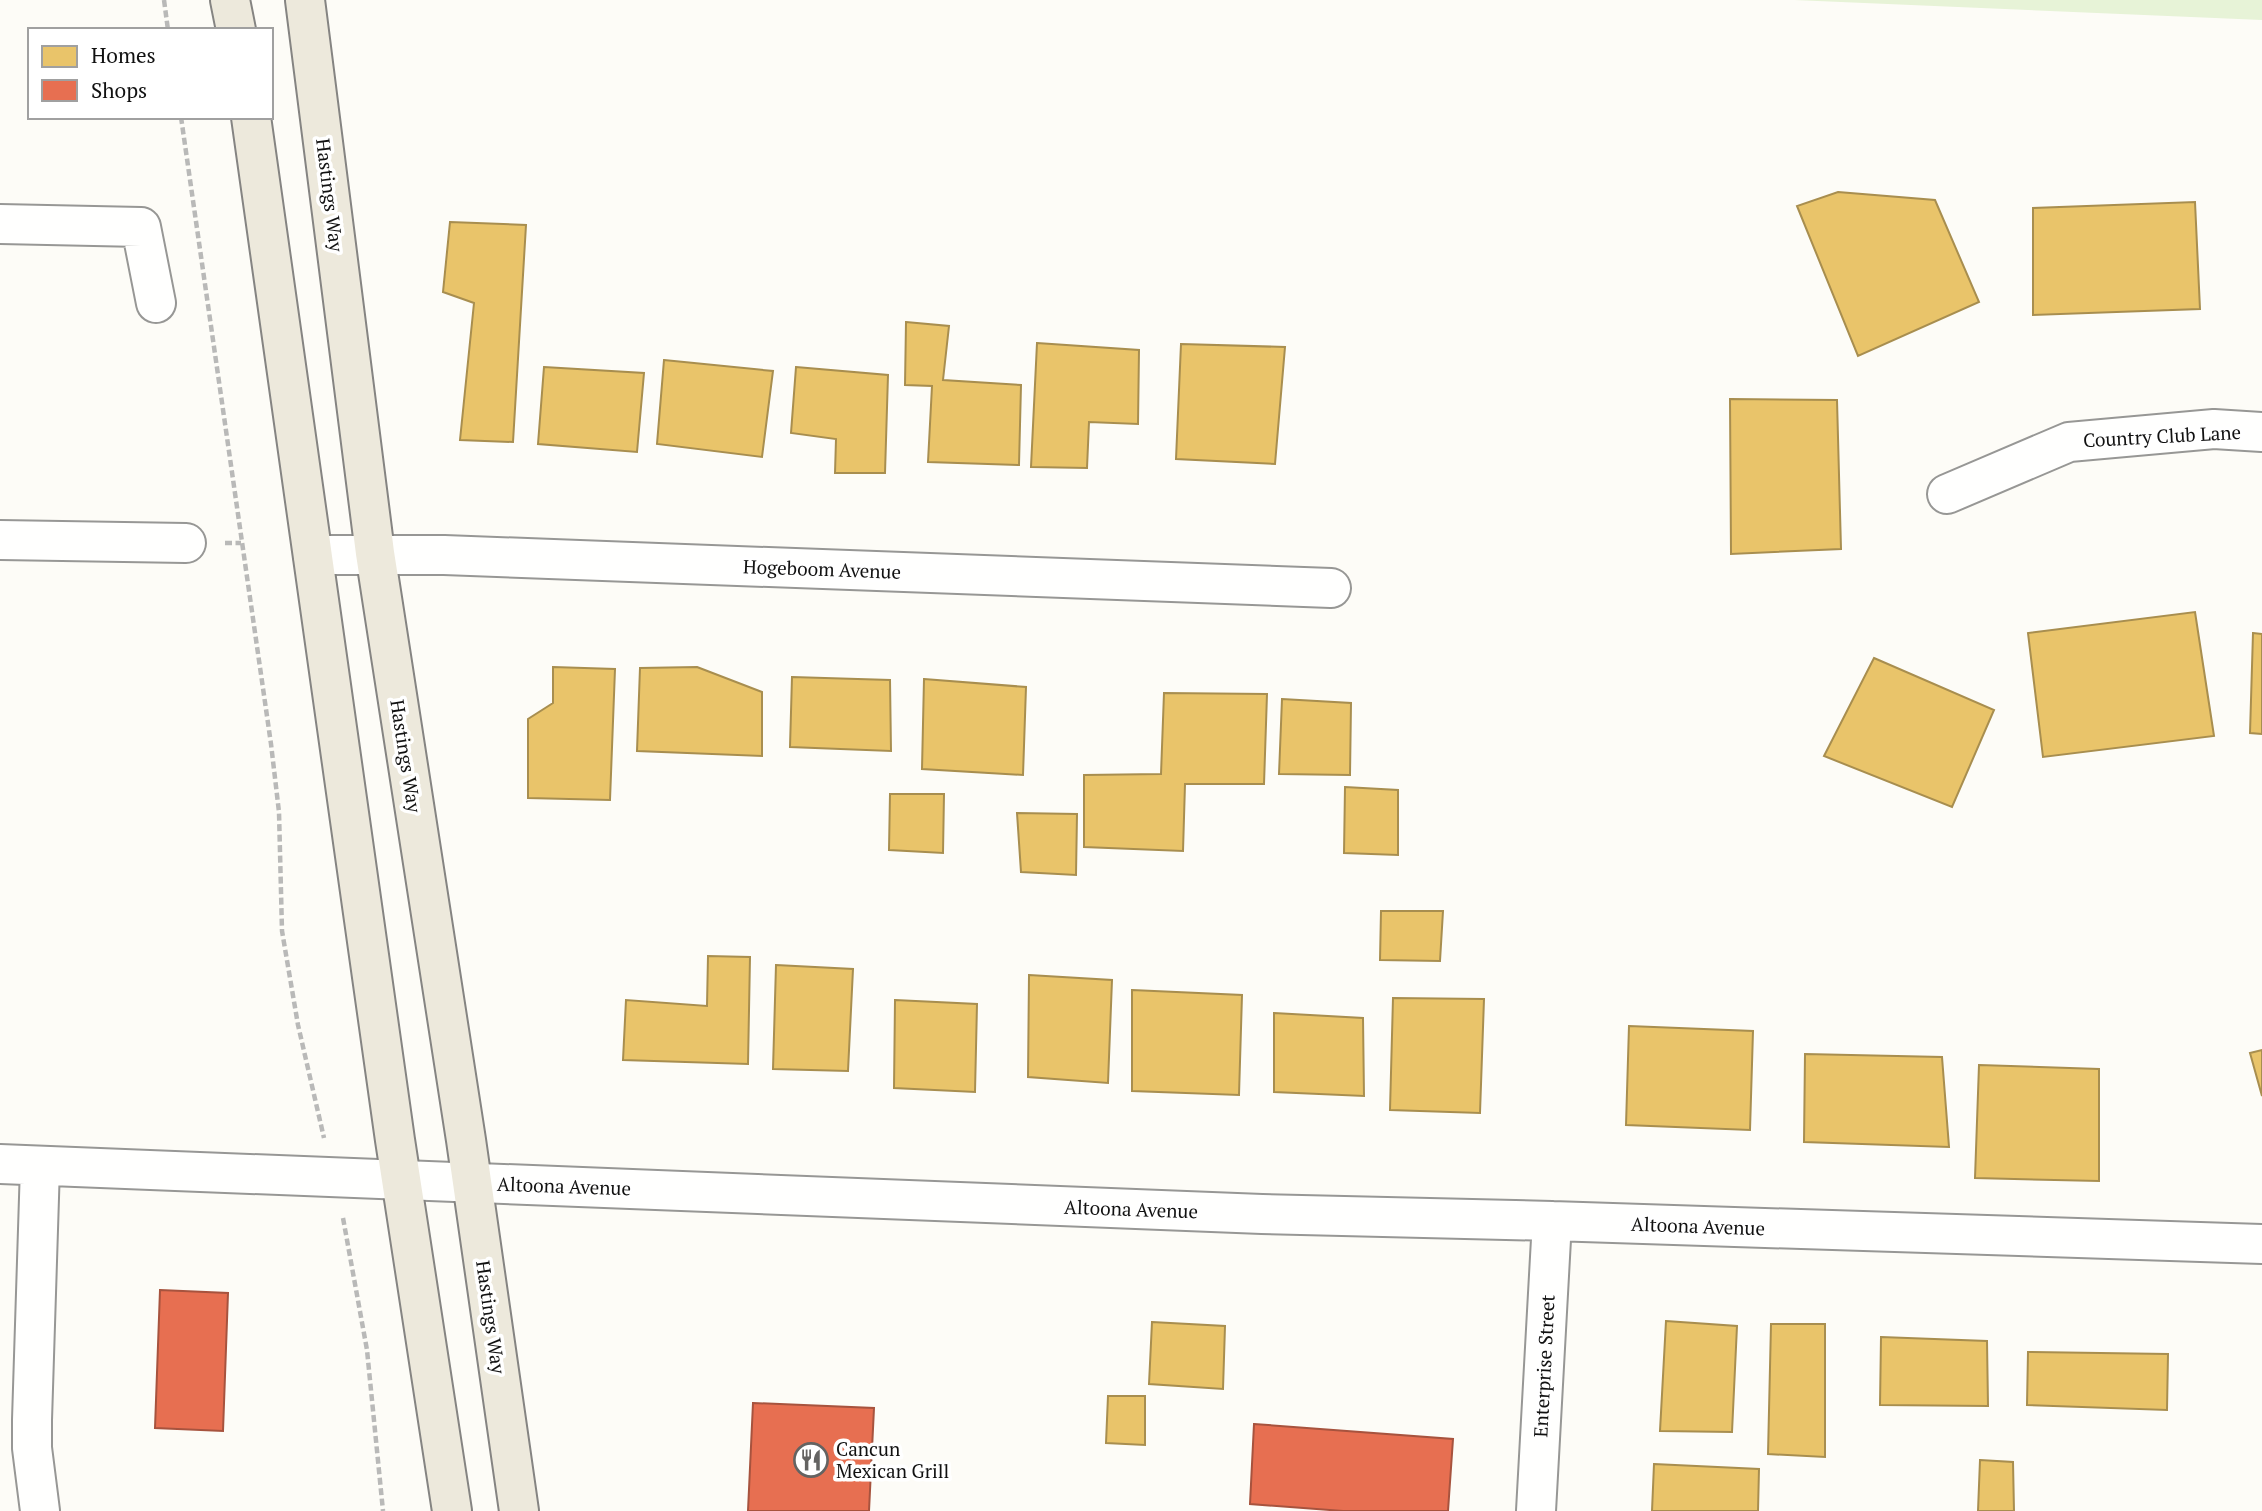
<svg xmlns="http://www.w3.org/2000/svg" width="2262" height="1511" font-family="'PT Serif',serif">
	<rect width="100%" height="100%" fill="#fdfcf7"/>
	<path fill="#e7f3d7" d="M1794,0h468v20z"/>
	<path fill="#e9c46a" stroke="#a88e4f" stroke-width="2" d="M1838,192l97,8 44,102 -121,54 -61,-150z
		M2195,202l5,107 -167,6v-107z
		M450,222l76,3 -13,217 -53,-2 14,-137 -31,-11z
		M906,322l43,4 -6,54 78,5 -2,80 -91,-3 4,-76 -27,-1z
		M1037,343l102,7 -1,74 -49,-2 -2,46 -56,-1z
		M1181,344l104,3 -10,117 -99,-5z
		M664,360l109,11 -11,86 -105,-13z
		M544,367l100,6 -7,79 -99,-8z
		M796,367l92,8 -3,98h-50l1,-34 -45,-6z
		M1730,399l107,1 4,149 -110,5z
		M2195,612l19,124 -171,21 -15,-124z
		M2253,633l9,1v100l-12,-1z
		M1874,658l120,52 -42,97 -128,-51z
		M553,667l62,2 -5,131 -82,-2v-79l25,-16z
		M697,667l65,25v64l-125,-5 3,-83z
		M792,677l98,3 1,71 -101,-4z
		M924,679l102,8 -3,88 -101,-6z
		M1164,693l103,1 -3,90h-79l-2,67 -99,-4v-72l77,-1z
		M1282,699l69,4 -1,72 -71,-1z
		M1345,787l53,3v65l-54,-2z
		M890,794h54l-1,59 -54,-3z
		M1017,813l60,1 -1,61 -55,-3z
		M1381,911h62l-3,50 -60,-1z
		M708,956l42,1 -2,107 -125,-4 3,-60 81,6z
		M776,965l77,4 -5,102 -75,-2z
		M1029,975l83,5 -4,103 -80,-6z
		M1132,990l110,5 -3,100 -107,-4z
		M1393,998l91,1 -4,114 -90,-3z
		M895,1000l82,4 -2,88 -81,-4z
		M1274,1013l89,5 1,78 -90,-4z
		M1629,1026l124,5 -3,99 -124,-5z
		M2262,1050v46l-12,-43z
		M1805,1054l137,3 7,90 -145,-5z
		M1979,1065l120,4v112l-124,-3z
		M1666,1321l71,5 -5,106 -72,-1z
		M1152,1322l73,4 -2,63 -74,-5z
		M1771,1324h54v133l-57,-3z
		M1881,1337l106,4 1,65 -108,-1z
		M2028,1352l140,2 -1,56 -140,-5z
		M1108,1396h37v49l-39,-2z
		M1980,1460l33,2 1,49h-36z
		M1654,1464l105,5 -1,42h-106z"/>
	<path fill="#e76f51" stroke="#a7533e" stroke-width="2" d="M160,1290l68,3 -5,138 -68,-3z
		M753,1403l121,5 -5,103h-121z
		M1254,1424l199,15 -5,72h-105l-93,-7z"/>
	<g fill="none" stroke-linecap="round" stroke-linejoin="round">
		<g stroke="#979795" stroke-width="42">
			<path id="minor" d="M0,224l141,3 15,76
				M1947,494l122,-52 145,-13 48,3
				M0,540l186,3
				M313,555h131l887,33
				M0,1164l1262,50 290,7 710,23
				M40,1511l-8,-63v-28l8,-254
				M1536,1511l16,-290"/>
		</g>
		<g stroke="#858482" stroke-width="42">
			<path id="major" d="M230,0l6,30
				M305,0l70,553 91,587 53,371
				M251,117l144,1023 57,371"/>
		</g>
		<path stroke="#b9b9b8" stroke-width="4.5" stroke-dasharray="7 3.5" stroke-linecap="butt" d="M164,0l4,30
			M181,117l90,627 8,68 3,119 16,94 26,113
			M225,543h16
			M343,1218l24,132 16,161"/>
		<use href="#minor" stroke="#fffffe" stroke-width="38"/>
		<use href="#major" stroke="#ede9dc" stroke-width="38"/>
	</g>
	<defs>
		<g id="restaurant-ring" transform="scale(1.75)"><circle r="9.5" fill="#fff" stroke="#646362" stroke-width="1.5"/><path d="M-5-6h1v4h1v-4h1v4h1v-4h1v5L-1.5 .5V6h-2V.5L-5-1ZM5-6V6H3V1.5H1.5Q1.5-4 5-6Z" fill="#646362"/></g>
	</defs>
	<g fill-rule="evenodd">
		<use href="#restaurant-ring" x="811" y="1460"/>
	</g>
	<g text-anchor="middle" stroke-width="7" stroke-linejoin="round" paint-order="stroke">
		<g font-size="19" fill="#111" stroke="#fff">
			<text transform="translate(330 195) rotate(83)" y="7">Hastings Way</text>
			<text transform="translate(2162 436) rotate(-3)" y="7">Country Club Lane</text>
			<text transform="translate(822 569) rotate(2)" y="7">Hogeboom Avenue</text>
			<text transform="translate(406 756) rotate(81)" y="7">Hastings Way</text>
			<text transform="translate(564 1186) rotate(2)" y="7">Altoona Avenue</text>
			<text transform="translate(1131 1209) rotate(2)" y="7">Altoona Avenue</text>
			<text transform="translate(1698 1226) rotate(2)" y="7">Altoona Avenue</text>
			<text transform="translate(491 1317) rotate(82)" y="7">Hastings Way</text>
			<text transform="translate(1544 1366) rotate(-87)" y="7">Enterprise Street</text>
		</g>
		<g font-size="19" fill="#111" stroke="#fff" text-anchor="start">
			<text x="836" y="1456">Cancun<tspan x="836" dy="22">Mexican Grill</tspan></text>
		</g>
	</g>
	<rect x="28" y="28" width="245" height="91" fill="#ffffff" stroke="#a0a0a0" stroke-width="2"/>
	<rect x="42" y="46" width="35" height="21" fill="#e9c46a" stroke="#a0a0a0" stroke-width="2"/>
	<text x="91" y="63" font-size="21" fill="#111111">Homes</text>
	<rect x="42" y="80" width="35" height="21" fill="#e76f51" stroke="#a0a0a0" stroke-width="2"/>
	<text x="91" y="98" font-size="21" fill="#111111">Shops</text>
</svg>
